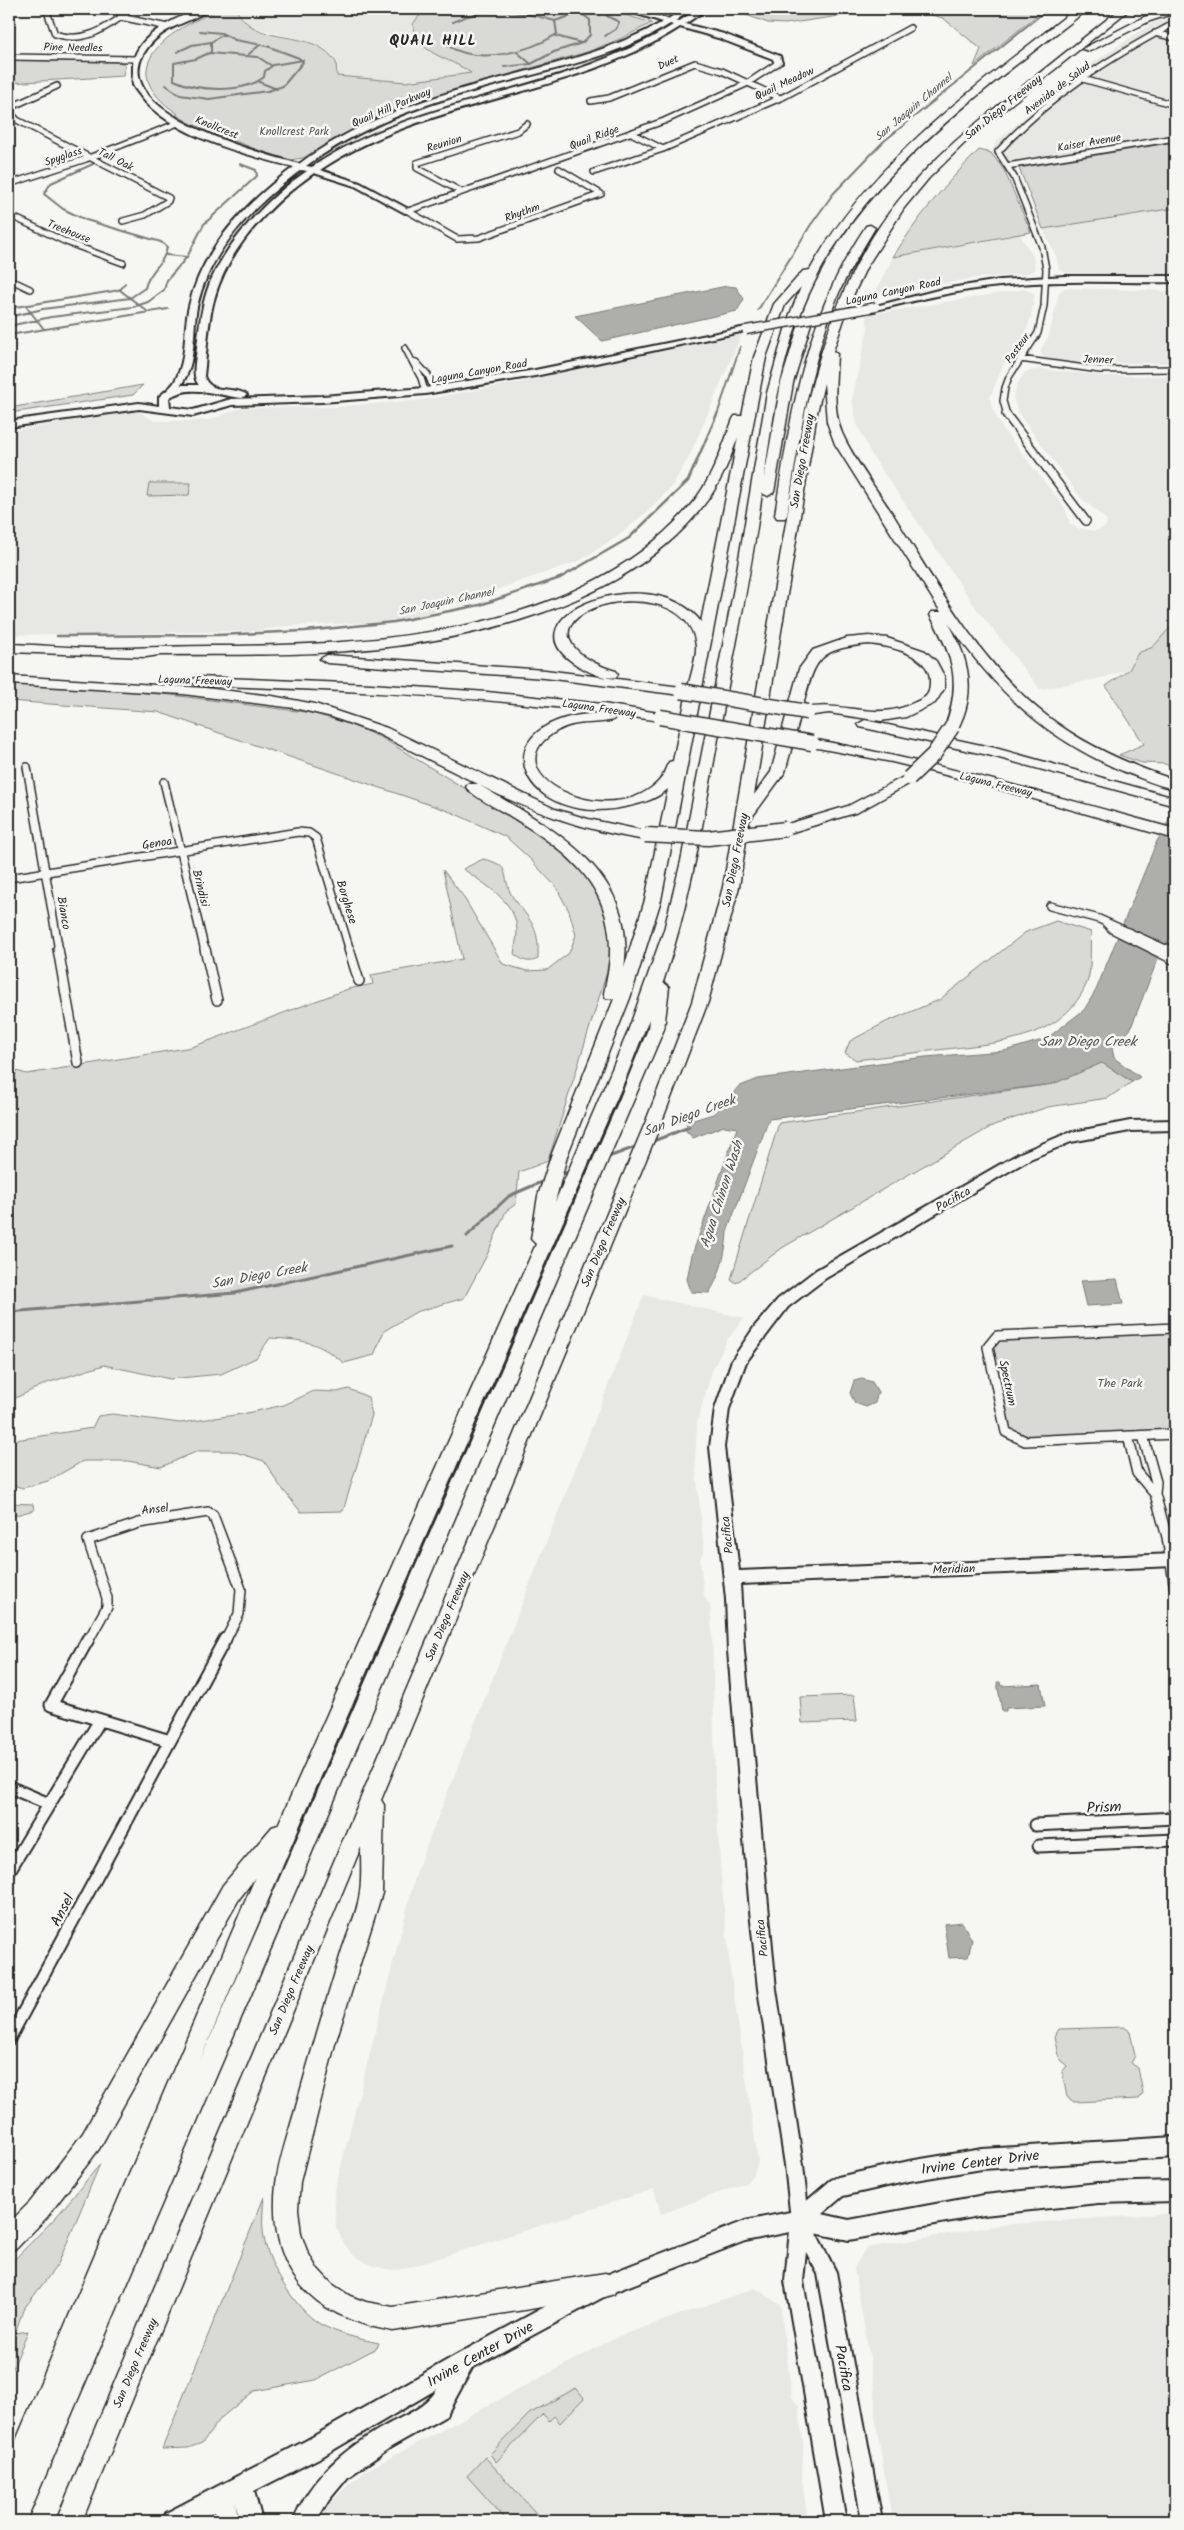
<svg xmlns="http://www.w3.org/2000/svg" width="1184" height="2530" font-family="Kalam,sans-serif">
	<rect width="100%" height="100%" fill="#f6f6f2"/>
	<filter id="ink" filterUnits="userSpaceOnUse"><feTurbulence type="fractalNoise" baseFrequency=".02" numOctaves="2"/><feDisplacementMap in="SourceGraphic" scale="10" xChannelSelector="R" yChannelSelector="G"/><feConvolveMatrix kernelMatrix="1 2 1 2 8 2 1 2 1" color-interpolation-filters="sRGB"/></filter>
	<g filter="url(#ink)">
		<path fill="#e7e7e3" d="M237,9h197l-14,6 -6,7 -1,6 4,10 11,14 31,10 11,11 -64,9 -68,-6v-14l-14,-14 -16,-7 -53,-13 -7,-5z
			M1175,16v126l-156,26 -15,2 -8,-8 -5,-9 6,-12 81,-68 74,-50z
			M1175,208v67l-108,-2 -8,-3 -3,-14 -13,-27z
			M1020,235l13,21 2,14 -9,4 -49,4 -103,17 19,-38z
			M1064,288l111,3v72h-89l-34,-3 -9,-4 -3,-5 9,-15 10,-43z
			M1025,289l10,5 -4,23 -6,17 -23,33 -12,31 2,10 10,20 63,80 5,16 6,4 18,3 7,-2 5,-3 1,-6 -26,-22 -63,-85 -5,-16 4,-12 8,-13 14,-3 67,7h69v130l-4,4 2,14 2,4v94l-22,25 -15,6 -9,17 -32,9 -57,10 -61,-77 -108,-158 -14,-30 -5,-24 16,-72 -2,-13z
			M742,334l-53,123 -18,30 -22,23 -31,26 -39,25 -173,60 -118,5 -34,5 -245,4v-204l121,-19 11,1 13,8h33l22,-1 32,-12 94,-1 86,-7 100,-18 148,-34z
			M644,1295l100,23 -17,22 -15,31 -15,52 -2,38 9,89 -4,9 4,38 6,8 2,27 3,150 6,96 9,90 28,194 -4,11 -8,10 -85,31 -7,-25 -237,76 -19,5 -12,-1 -15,-4 -17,-9 -9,-11 -9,-18 -2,-34 83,-323z
			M1175,2213v308h-283l-17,-105v-28l-21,-120 12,-20 134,-23z
			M755,2288l25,16 12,93 7,10 4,38 -1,35 6,41h-489l6,-12 22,-23 22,-17 248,-132z"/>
		<path fill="#d9d9d5" stroke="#828280" d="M222,9h13c5,5 9,13 16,17 27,17 65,6 85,36l1,14 69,6 65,-9c-21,-16 -57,-19 -58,-49l6,-8 11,-6 -1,-1h177l46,14 -32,16 -33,13 -122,35 -87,31 -40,19 -35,21 -13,2 -32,-10 -64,-25 -18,-10 2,-1c-71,-47 -5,-87 44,-105z
			M730,9h157l-102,15 -17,-1z
			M910,9h135l-71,57 7,-17 -38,-31z
			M9,60l110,2 6,2 -2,12 -114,7z
			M1175,142v66l-132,21 -24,-61z
			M979,150l12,3 13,17 27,62 -138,25c25,-40 53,-74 86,-107z
			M143,385l-10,10 -124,18v-5z
			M149,483h42l-2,12 -42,1z
			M1175,622v150l-9,-8 -24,-1 -23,-8 25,-11 -38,-58 23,-16 9,-17 15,-6z
			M9,685l70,2 92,8 141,18 34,10 36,15 169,103c45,37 66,68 57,128l-60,192 -29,11 -3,32 -10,7 -19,44 -23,43 -48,14 -32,19 -10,24 -30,8c-27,-22 -40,-23 -74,-25l-14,20 -35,16 -51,5 -66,-14 -57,18 -38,18v-332l18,5 165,-27 156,-58 25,-5 -2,-9 91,-16 -19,-89 20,26 40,68 24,7 20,-1 22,-17 7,-18 -7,-24 -13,-24 -27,-29 -23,-21 -55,-25 -293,-100 -149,-11z
			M483,859c28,6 19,14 27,33 2,5 6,9 9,13 16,21 20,27 19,54 -10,5 -16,1 -24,-5 1,-8 3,-16 3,-24 -1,-29 -33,-46 -54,-61z
			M1056,921l35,11c-2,18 2,41 -6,55 -25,53 -88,56 -139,62 -30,4 -60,7 -90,11l-11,-7 5,-12 36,-19 53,-22 87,-68z
			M1102,1062l30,20 -24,16 -60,9 -54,18 -212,123 -46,35 -5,-4 48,-156 274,-39z
			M1175,1328v106l-150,7 -19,-9 -18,-85 9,-11z
			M349,1389l19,8 4,18 -29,96 -42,1 -21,-26 -16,-25 -32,-10h-34l-37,16 -33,-6h-45l-35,20 -25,7 -11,-3 -3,-7v-37l83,-13 6,-12 14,-2 68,9 62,-9 42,-9 30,-14 23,1z
			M9,1503l24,1 1,6 -25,7z
			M854,1695l3,26 -55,2 -2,-26z
			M1124,2027l6,4 5,25 -4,7 7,5 5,25 -4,6 -65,3 -7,-5 -5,-25 5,-6 -7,-6 -5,-24 4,-7z
			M100,2164l-42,100 -35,46 -8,23 13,-2 -19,47v-113l48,-49z
			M264,2197c-1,11 -2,23 -1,34 2,30 32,78 57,93 18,10 39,15 59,19l-2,5 -61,32 -62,11 -32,26 -20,26 -14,5 -26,1z
			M576,2388l8,10 -24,25 -6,-7 -5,5 -6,-7 -47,48 -6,-8 39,-40z
			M485,2457l58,64h-36l-40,-45z"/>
		<path fill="#aeaeab" stroke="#7a7a78" d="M727,286l9,1 8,12 -7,12 -135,30 -27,-25z
			M1175,809v120l-18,32 -27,69 -18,18 2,10 26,19 -8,5 -30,-19 -49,21 -284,35 -42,113c-1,21 -7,44 -18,61l-18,-1 -4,-13 5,-24 45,-127 -13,-2 -31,12 -7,-7 1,-9 26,-8 12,-10 13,-17 20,-8 167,-22 79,-6 42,-12 38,-29 12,-20 61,-149z
			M1117,1279l6,25 -37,2 -6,-25z
			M862,1379l10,3 6,10 -3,11 -9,4 -11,-4 -5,-10 4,-12z
			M997,1682h3l1,4 40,-2 4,22 -39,2v3h-4z
			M962,1922l10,18 -4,17 -19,1 -5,-34z"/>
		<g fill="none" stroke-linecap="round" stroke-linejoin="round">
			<path stroke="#7a7a78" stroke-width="2" d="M555,21l24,-8
				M556,36l25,7
				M605,36l11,-7 3,-7 -12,-6
				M448,46c30,19 81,6 109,-12l-2,-13c-34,-10 -69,-16 -102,1
				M177,52l15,-7 19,-3
				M517,52l14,12
				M209,53l49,4 14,9 -7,5 -1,6c-21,17 -67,14 -90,3v-17l22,-4z
				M211,53v-11l13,-8
				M249,54l12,-10
				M273,65l30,-5
				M504,67l27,-3 23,-12 28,-9 8,-8v-15l-9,-7 -14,-4
				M259,82l18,7
				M166,85l14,10 29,4 59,-8 15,-5 20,-24 -4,-4 -32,-12 -32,-6 -14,-7 -21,-2
				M166,255l21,2
				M120,290l28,22
				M25,305l19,24
				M9,308l105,-17 7,-2 4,-6
				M758,310l52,-84 23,-32 51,-53 164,-132
				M9,317l34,-8 87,-11 15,-10c3,-16 20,-25 22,-41l-6,-5 -75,-22 -23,-11 -19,-15 7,-11 42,-19
				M9,326l42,-9 82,-10 15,-5 16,-12 3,-10 20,-23 17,-33 53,-48 -1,-6 -16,-6
				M9,335l159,-26
				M717,415l23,-68"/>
			<path stroke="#7a7a78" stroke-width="2.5" d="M57,636l160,-1 88,-4 89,-9 86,-17 80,-27 69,-40 59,-57 29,-67"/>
			<path stroke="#7a7a78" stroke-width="3" d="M651,1142l38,-15
				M606,1158l32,-12
				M559,1175l13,-4
				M467,1236l42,-40 37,-16
				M9,1312l226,-19 217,-47"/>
			<g stroke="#2b2b2b" stroke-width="8">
				<path id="street-far3" d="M46,9l9,25c31,11 53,-8 78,-25
					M120,17l48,10
					M1155,33l20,5
					M9,57l128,2
					M1083,79l92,26
					M591,101l18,-3 86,-35 27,8 58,27
					M9,108l48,-22
					M9,111l8,9 152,78 -1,3 -23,14 -22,6
					M633,134l30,15
					M1007,166l168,-28
					M594,172l69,-23 122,-53 125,-68
					M9,184l77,-25 92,-36
					M460,191l-43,-23v-5l101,-32 9,-7
					M408,211l256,-90 82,-37 32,-21
					M408,211l49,28 22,-1 122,-44 -42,-25
					M9,215l57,27 57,21
					M9,279l21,10
					M405,348l16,30 4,13
					M1020,359l80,11 75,-1
					M416,362l12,13 6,15
					M1007,415l-4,-14 2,-13 4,-11 29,-44 6,-27 2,-37 -4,-22 -28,-70 -16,-25c49,-55 113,-95 177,-129"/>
			</g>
			<g stroke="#2b2b2b" stroke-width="10">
				<path id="street-far2" d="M1006,414l80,107
					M27,767l32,184
					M164,782l41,169
					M9,878l289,-46 11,1 7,5 34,113
					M1050,906l49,13 71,32
					M1105,922l7,7 44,22"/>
			</g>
			<g stroke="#2b2b2b" stroke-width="12">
				<path id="street-far1" d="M58,949l20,114
					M205,949l12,51
					M349,949l10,32
					M1153,949l22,11
					M1168,949l7,4
					M1175,1142v2
					M1175,1328l-178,8 -9,11 18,85 19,9 150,-7
					M1128,1436l9,37 18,21
					M1143,1436l13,46 -1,12 12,43 8,52
					M88,1641l19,-34v-9l-19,-58 51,-17 69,-11 5,3 28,74 -2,25 -14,27"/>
			</g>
			<g stroke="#2b2b2b" stroke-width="15">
				<path id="street" d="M88,1639l-37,66 119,36
					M9,1787l40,17
					M1035,1825l140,-7
					M1039,1846l136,-6
					M9,1871l91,-151
					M9,2039l216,-400"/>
			</g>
			<g stroke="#2b2b2b" stroke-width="4">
				<path id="secondary" d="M199,9h10c-19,15 -43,15 -61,38 -50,64 112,106 151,117 52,-39 118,-63 180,-80 63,-17 126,-30 184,-62l-42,-13h11l36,10 15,-10h9l-17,12 3,1 20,-13h9l-22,15 39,10 56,22 2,7 -7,2 -2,-6 -55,-21 -38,-11c-110,71 -251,70 -360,143l40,13 52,28 -7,2 -50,-27 -41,-13c-42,29 -87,76 -100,127 -7,25 -7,51 -10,76 6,20 30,9 43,19l-5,3c-25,-2 -51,-15 -73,0l1,9 23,3 38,-11 91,-3 103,-8 110,-18 211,-43 4,3 -215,46 -110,18 -103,8 -90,3 -39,11 -54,-7 -130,18v-6l130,-18 20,3v-9c6,-6 12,-9 16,-16 13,-23 8,-51 14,-75 13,-58 59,-105 105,-139 -47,-12 -120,-30 -152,-69 -2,-4 -7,-8 -9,-13 -1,-4 0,-10 0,-15 -2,-33 41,-51 66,-61zM670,24l3,1c-111,70 -252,69 -361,142l-6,-1c52,-38 116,-62 177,-78 63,-18 131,-29 187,-64zM301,170l6,1c-39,26 -85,75 -100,120 -6,18 -8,38 -10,57 -1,11 -6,28 2,37h-18c16,-22 11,-52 16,-78 12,-57 59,-104 104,-137z
					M1065,276h110v6c-58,1 -117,-3 -175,4 -42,4 -83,14 -124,24l-4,-3 66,-17 62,-10z
					M1175,1120v10l-45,1 -59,11 -41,17 -204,119 -38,29 -42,55 -17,47 -5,38 15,124 436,-17v12l-435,18 4,67 32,338 27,176 6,54 27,53 46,249h-20l-44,-247 -12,-22 -3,29 43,240h-20l-41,-240 6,-61 -6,-55 -27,-176 -8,-78 -22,-260 -2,-52 -16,-152 5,-38 17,-49 23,-34 23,-27 38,-29 204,-117 48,-20 62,-12z"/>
			</g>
			<g stroke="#2b2b2b" stroke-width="4">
				<path id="primary" d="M1175,2137v20l-193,12 -73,12 -66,15 -21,18 27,6 135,-25 114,-12 77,-2v20l-77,2 -114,12 -135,25 -49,-10 -55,11 -134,52 -139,75 -26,48 -55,31 -43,30 -19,23 -13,21h-23c18,-44 51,-72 92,-95 18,-10 41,-18 52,-37l-114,67 -69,35 8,30h-22l-5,-20 4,20h-22l-2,-9 -19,9h-33l3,-8 141,-73 151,-86 140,-76 147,-57 50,-10 36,-31 7,-3 71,-16 73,-12z"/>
			</g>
			<g stroke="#2b2b2b" stroke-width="3">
				<path id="highway" d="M1075,9h11c-11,12 -26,21 -38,31 -26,20 -52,40 -77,61 -62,52 -121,109 -157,182 -30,60 -41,130 -50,196l17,-96 19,-63 6,-3 4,1 2,2 -19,63 -19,109 -6,4 -6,-3c-11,82 -29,164 -44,246 -15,82 -28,164 -55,243l6,5 -5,42 -638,1492h-17v-64l246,-579 -16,21 -140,250 -52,68 -30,31 -8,4v-29l22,-22 52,-68 140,-248 49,-58 6,-2 258,-581 -5,-5 7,-43 13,-40 63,-157 -8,-1 -2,-4c2,-13 6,-28 6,-41 2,-70 -46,-104 -100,-137 -11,-7 -37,-19 -44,-29l2,-3h10l-100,-50 -46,-17 -38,-9 -111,-14 -174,-10v-8l196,12 67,8 43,8 72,24 168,81 33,10 62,13 2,3 -2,3 -5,2c-61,-10 -111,-27 -166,-55 71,42 159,85 145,183l21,-68 23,-111c-14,12 -32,16 -49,19 -102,18 -143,-92 -15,-95 -135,-18 -271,-23 -407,-28l-7,-4 7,-4 174,7 116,8 116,12 62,10 2,3 -2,3 -5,1 -47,-7 2,3 -2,3c-19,5 -38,0 -56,11 -71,41 51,102 101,51 6,-6 7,-14 11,-20l4,-1 14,-69 -6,3 -136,-17 -218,-15 -7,-4 7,-4 218,15 136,17 6,3c3,-11 10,-33 9,-44 -4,-47 -68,-52 -102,-38 -53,23 -12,54 22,63l2,3 -2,3c-13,3 -29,-6 -39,-12 -78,-48 75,-108 124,-43l37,-185c-7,19 -14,38 -25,55 -76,116 -252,152 -380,160 -58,4 -116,2 -174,3l-13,2 -137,-5v-8c40,1 82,6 122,4 26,-1 52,-2 78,-2 161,0 380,-10 488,-149 17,-23 26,-52 36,-78l2,-3h7l12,-59 20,-53 29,-33 7,-1c61,-111 168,-184 265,-261zM801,287l-13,32 -21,74 -33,195 -53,273 -17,69 -37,104 -72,168 12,-46 63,-158 31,-98 105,-543 19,-52zM649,1019l-1,10 -28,69 -421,965 103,-243 325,-745z
					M1120,9h10l-156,125 -45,44 -25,30 -38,60 -16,34 -17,49 4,3c-1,25 -5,55 5,79 11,25 34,56 50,80 45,72 87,150 155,203 38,30 83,49 128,64v9c-17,-3 -34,-11 -50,-17 -78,-32 -130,-81 -177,-150 17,30 28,61 15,95 -3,6 -3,12 -11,14l-5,-1 -2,-3c17,-45 8,-71 -15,-112l2,-3h9l-106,-168 -8,-22 -3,-39 -7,30 -63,382 17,-23 28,-103 14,-19 34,-12 22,-2 18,2 38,13 11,10 8,15v13l-9,14 -29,14 -25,4 -52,-8 -22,3 -6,-3 -16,59 -36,49 -10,66 -31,115 -46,119 -281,679 3,5 -2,88 -47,151 -35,138 -2,27 3,25 6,17 9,16 16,17 18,12 16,6 27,5 212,-34 9,3 3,9 -3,9 -9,3 -212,34c-82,-14 -126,-61 -117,-147 3,-26 14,-55 21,-81 14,-51 29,-102 45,-153 6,-18 16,-39 18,-58 2,-14 1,-30 1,-45l-279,674h-26l590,-1400 46,-119 31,-115 82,-474c12,-50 26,-97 49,-143 40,-80 99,-130 168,-183 33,-26 65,-52 98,-78zM869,644c20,2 61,10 61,36 0,6 0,13 -5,17 -4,3 -10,5 -14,7 -38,18 -69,-5 -109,5 13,-48 13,-60 67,-65z
					M1169,9h6v4l-25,8 -60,30 -8,-2 62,-32z
					M870,225l5,3c-13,22 -27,43 -37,67 -29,70 -39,146 -51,220l-2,3h-8l-2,-3c16,-104 31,-200 91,-289z
					M865,720l130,28 180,50v8l-187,-51 -128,-28 -2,-3z
					M812,739c123,23 243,57 363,90v10l-201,-57 -82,-20 -85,-16 -2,-3z
					M909,774l7,4 -2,3 -56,31 -72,22 -7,-5 2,-3 67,-20z"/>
			</g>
			<use href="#street-far3" stroke="#f6f6f2" stroke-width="5"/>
			<use href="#street-far2" stroke="#f6f6f2" stroke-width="7"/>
			<use href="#street-far1" stroke="#f6f6f2" stroke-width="9"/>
			<use href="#street" stroke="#f6f6f2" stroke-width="11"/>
			<use href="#secondary" fill="#f6f6f2" fill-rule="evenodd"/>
			<use href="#primary" fill="#f6f6f2" fill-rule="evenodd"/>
			<use href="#highway" fill="#f6f6f2" fill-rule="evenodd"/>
			<g stroke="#2b2b2b" stroke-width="11" stroke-linecap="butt">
				<path id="secondary-bridge" d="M746,330l130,-23"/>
			</g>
			<g stroke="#2b2b2b" stroke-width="17" stroke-linecap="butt">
				<path id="highway-bridge" d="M681,691l126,21
					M660,717l152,26
					M909,778l25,-24 18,-27
					M645,835l63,3 78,-9"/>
			</g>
			<use href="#secondary-bridge" stroke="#f6f6f2" stroke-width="8"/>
			<use href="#highway-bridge" stroke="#f6f6f2" stroke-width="14"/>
		</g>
	</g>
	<g text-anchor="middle" stroke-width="5" stroke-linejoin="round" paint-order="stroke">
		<g font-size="11" fill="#2b2b2b" stroke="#f6f6f2">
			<text transform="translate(73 47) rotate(1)" y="4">Pine Needles</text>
			<text transform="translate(668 62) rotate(-24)" y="4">Duet</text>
			<text transform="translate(784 83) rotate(-25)" y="4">Quail Meadow</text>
			<text transform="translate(1057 88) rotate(-37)" y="4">Avenida de Salud</text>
			<text transform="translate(391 107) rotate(-23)" y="4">Quail Hill Parkway</text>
			<text transform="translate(217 127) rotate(22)" y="4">Knollcrest</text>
			<text transform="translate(594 137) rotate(-20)" y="4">Quail Ridge</text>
			<text transform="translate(1089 142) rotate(-10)" y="4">Kaiser Avenue</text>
			<text transform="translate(444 143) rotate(-17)" y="4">Reunion</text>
			<text transform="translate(63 156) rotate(-19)" y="4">Spyglass</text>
			<text transform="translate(116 159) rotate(27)" y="4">Tall Oak</text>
			<text transform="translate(522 212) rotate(-20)" y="4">Rhythm</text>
			<text transform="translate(69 231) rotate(22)" y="4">Treehouse</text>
			<text transform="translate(893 291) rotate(-12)" y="4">Laguna Canyon Road</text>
			<text transform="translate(1017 348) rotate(-54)" y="4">Pasteur</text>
			<text transform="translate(1098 359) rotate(2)" y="4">Jenner</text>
			<text transform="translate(479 371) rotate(-10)" y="4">Laguna Canyon Road</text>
			<text transform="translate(195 680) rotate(2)" y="4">Laguna Freeway</text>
			<text transform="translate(599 708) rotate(8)" y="4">Laguna Freeway</text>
			<text transform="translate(996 784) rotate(14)" y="4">Laguna Freeway</text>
		</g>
		<g font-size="11" font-style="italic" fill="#525251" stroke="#f6f6f2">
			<text transform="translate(913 107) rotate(-40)" y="4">San Joaquin Channel</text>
			<text transform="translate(446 601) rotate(-12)" y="4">San Joaquin Channel</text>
		</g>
		<g font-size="11" fill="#565656" stroke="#f6f6f2">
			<text x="294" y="135">Knollcrest Park</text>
		</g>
		<g font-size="12" fill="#2b2b2b" stroke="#f6f6f2">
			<text transform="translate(1003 107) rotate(-39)" y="4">San Diego Freeway</text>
			<text transform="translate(802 461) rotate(-80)" y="4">San Diego Freeway</text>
			<text transform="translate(157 843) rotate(-9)" y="4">Genoa</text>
			<text transform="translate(735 860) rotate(-79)" y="4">San Diego Freeway</text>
			<text transform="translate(201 888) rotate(76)" y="4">Brindisi</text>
			<text transform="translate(347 902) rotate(73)" y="4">Borghese</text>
			<text transform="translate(64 913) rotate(80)" y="4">Bianco</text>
			<text transform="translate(953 1199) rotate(-29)" y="4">Pacifica</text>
			<text transform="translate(603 1242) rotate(-67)" y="4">San Diego Freeway</text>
			<text transform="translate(1008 1383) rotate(78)" y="4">Spectrum</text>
			<text transform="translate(155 1509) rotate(-7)" y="4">Ansel</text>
			<text transform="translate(727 1535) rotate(-96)" y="4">Pacifica</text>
			<text transform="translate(954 1569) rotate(-2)" y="4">Meridian</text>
			<text transform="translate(447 1616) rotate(-67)" y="4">San Diego Freeway</text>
			<text transform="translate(762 1938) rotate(-96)" y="4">Pacifica</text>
			<text transform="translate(291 1990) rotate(-67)" y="4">San Diego Freeway</text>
			<text transform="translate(135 2363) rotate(-67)" y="4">San Diego Freeway</text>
		</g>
		<g font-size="12" fill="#565656" stroke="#f6f6f2">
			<text x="1120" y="1387">The Park</text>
		</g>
		<g font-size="14" font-style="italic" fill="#525251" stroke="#f6f6f2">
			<text x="1088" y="1046">San Diego Creek</text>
			<text transform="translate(689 1115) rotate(-20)" y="5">San Diego Creek</text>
			<text transform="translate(721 1194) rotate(-72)" y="5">Agua Chinon Wash</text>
			<text transform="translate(259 1275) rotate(-10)" y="5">San Diego Creek</text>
		</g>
		<g font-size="15" font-weight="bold" letter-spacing="1" fill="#2b2b2b" stroke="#f6f6f2">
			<text x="433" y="45">QUAIL HILL</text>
		</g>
		<g font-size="15" fill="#2b2b2b" stroke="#f6f6f2">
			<text transform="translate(1104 1807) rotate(-3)" y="5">Prism</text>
			<text transform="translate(62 1910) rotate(-62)" y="5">Ansel</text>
			<text transform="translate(980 2162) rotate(-7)" y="5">Irvine Center Drive</text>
			<text transform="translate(480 2354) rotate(-29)" y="5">Irvine Center Drive</text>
			<text transform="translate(844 2368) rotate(80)" y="5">Pacifica</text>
		</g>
	</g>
	<rect width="1184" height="2530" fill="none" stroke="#f6f6f2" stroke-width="30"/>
	<rect x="15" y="15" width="1154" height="2500" fill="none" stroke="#2b2b2b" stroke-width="2" filter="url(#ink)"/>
</svg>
